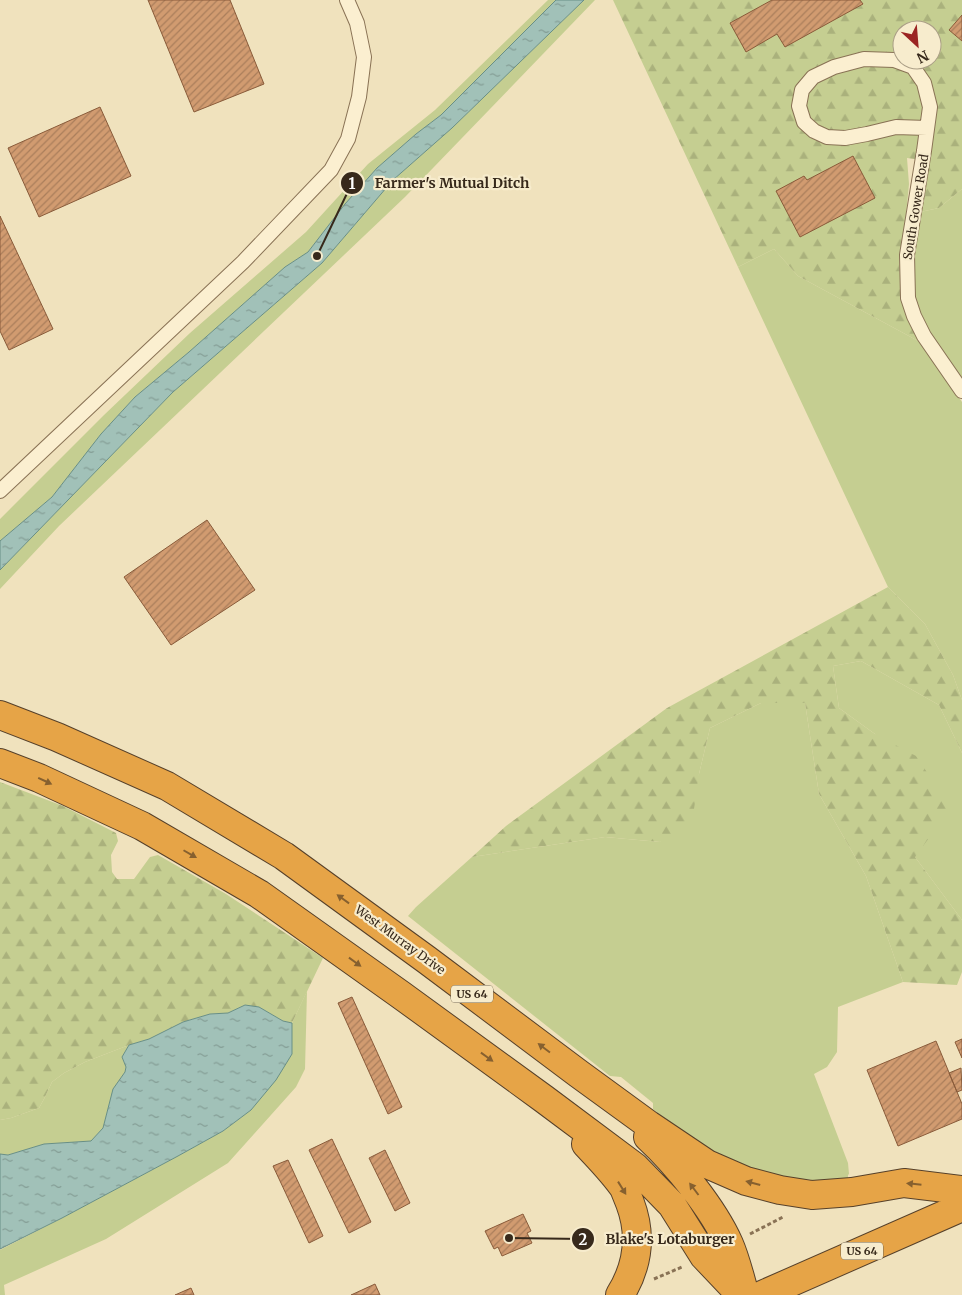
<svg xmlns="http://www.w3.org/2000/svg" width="962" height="1295" font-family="Merriweather,serif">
	<defs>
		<pattern id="forest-firs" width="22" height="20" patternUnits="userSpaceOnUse" patternTransform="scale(1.25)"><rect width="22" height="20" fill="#c5ce91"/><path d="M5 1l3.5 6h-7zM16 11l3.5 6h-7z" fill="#aab17c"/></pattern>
		<pattern id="water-ripples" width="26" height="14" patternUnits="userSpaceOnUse" patternTransform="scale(1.25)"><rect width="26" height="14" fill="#a1c1b8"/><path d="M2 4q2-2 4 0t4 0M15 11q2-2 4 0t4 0" fill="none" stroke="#849d95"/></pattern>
		<pattern id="building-hatch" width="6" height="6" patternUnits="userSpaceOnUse" patternTransform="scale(1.25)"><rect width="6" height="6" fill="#d19b70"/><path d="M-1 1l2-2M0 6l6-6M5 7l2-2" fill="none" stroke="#aa7e5b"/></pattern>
	</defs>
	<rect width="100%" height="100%" fill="#f0e2bd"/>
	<path fill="#c5ce91" d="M548,0h8l-115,115 -25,19 -39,34 -32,36 -37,48 -23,15 -96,85 -54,45 -34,37 -49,63 -52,44v-22l104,-104 86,-82 116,-101 62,-68 67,-54z
		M584,0h11l-190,197 -346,329 -59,63v-19l173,-178 149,-129 71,-83 59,-52z
		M962,189v191l-29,-42 -15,-30 -4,-16 -2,-34 8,-46 19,-4z
		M774,249l24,27 122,66 42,60v298l-9,-25 -28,-51 -37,-37 -150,-320z
		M861,661l78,44 23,48v167l-47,-63 -40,-123 -36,-26 -6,-42z
		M761,703h44l14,91 47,82 37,106 -65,25 -1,45 -10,15 -13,7 34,89 1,11 -1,1v5c-59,5 -120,-14 -168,-49 -9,-7 -18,-14 -27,-22v-6l-32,-26 -11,-1 -202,-160 8,-9 56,-50 133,-20 55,5 39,-68 11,-46z
		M307,991l-2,78 -9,18 -68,76 -122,76 -102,46 1,10h-5v-45l62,-32 116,-62 45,-25 28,-21 41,-56v-31z
		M129,1045l-7,12 4,10 -1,5 -12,18 -10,38 -12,13 -47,3 -36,11 -8,-1v-34l11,-2 28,-10 5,-9 8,-17 12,-9 21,-11z"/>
	<path fill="url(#forest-firs)" fill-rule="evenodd" d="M613,0h349v189l-23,19 -19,4 8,-51 -21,-3 2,26 -3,31 -7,44 2,33 6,23 13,27 -122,-66 -24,-27 -36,18zM902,30h30v30h-30z
		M888,587l37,37 28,51 9,25v53l-23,-48 -78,-44 -28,5 6,42 36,26 41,22 35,52 -36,49 47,63v52l-5,13 -54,-3 -37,-106 -47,-82 -14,-91h-44l-51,25 -11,46 -7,49 -32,19 -55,-5 -133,20 34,-31 161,-118z
		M0,782l63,24 53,27 2,8 -7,14 1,17 5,7h17l16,-22 8,-2 68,39 97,64 -31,65 -9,-2 -17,-10 -21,-6 -17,8 -18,1 -27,8 -34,17 -20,6 -44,17 -21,11 -12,9 -8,17 -5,9 -28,10 -11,2z"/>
	<path fill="url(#water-ripples)" stroke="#688f86" d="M556,0h28l-132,128 -59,52 -71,83 -149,129 -173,178v-29l52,-44 49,-63 34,-37 54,-45 96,-85 23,-15 37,-48 32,-36 39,-34 25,-19z
		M245,1005l14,2 24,14 9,2v31l-16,26 -25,30 -28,21 -45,25 -116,62 -62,31v-95l8,1 36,-11 47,-3 12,-13 10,-39 12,-17 1,-5 -4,-10 7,-12 20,-6 34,-17 27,-8 18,-1z"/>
	<path fill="url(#building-hatch)" stroke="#895b3a" d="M148,0h82l34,84 -70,28z
		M772,0h88l3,4 -78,43 -8,-13 -31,18 -16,-29z
		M962,15v26l-13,-11z
		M100,107l31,69 -92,41 -31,-69z
		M853,156l22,42 -75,39 -24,-46 28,-15 3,4z
		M0,216l53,113 -44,21 -9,-19z
		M207,520l48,70 -84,55 -47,-68z
		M352,997l50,110 -14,7 -50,-111z
		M962,1039v19l-7,-16z
		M936,1041l26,63v15l-64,27 -31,-76z
		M961,1068l1,22 -5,2 -8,-19z
		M332,1139l39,83 -22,11 -40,-83z
		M385,1150l25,53 -15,8 -26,-53z
		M288,1160l35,76 -14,7 -36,-77z
		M523,1214l8,17 -4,2 5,10 -30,13 -4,-9 -4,2 -9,-18z
		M375,1284l5,11h-29z
		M191,1288l3,7h-19z"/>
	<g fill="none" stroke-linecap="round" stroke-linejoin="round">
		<g stroke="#897255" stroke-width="16">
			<path id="lane" d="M927,128l-31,-1 -29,7 -22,4 -18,-1 -13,-6 -10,-9 -5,-16 3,-16 11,-13 21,-10 30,-8 30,1 19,7 11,16 6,24 -6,44 -17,104 1,43 6,18 10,20 38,55
				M0,491l243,-229 88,-92 17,-31 11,-42 5,-40 -7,-34 -10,-23"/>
		</g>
		<g stroke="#56402a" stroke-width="30">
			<path id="highway" d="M0,715l57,22 110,49 117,70 143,104 152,114 70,51 58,39 39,17 34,9 32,5 40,-3 52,-9 58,7
				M0,763l39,15 103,48 117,68 142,101 143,104 91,68 37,38 32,51 37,39
				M648,1137c28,26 65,71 81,107 7,16 11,34 16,51
				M586,1144c13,14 27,28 38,44 2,5 4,10 6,15 12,32 8,63 -10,92
				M762,1295l200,-88"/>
		</g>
		<path stroke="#897255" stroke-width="3" stroke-dasharray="4 2.5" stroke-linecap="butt" d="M750,1234l33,-17
			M654,1279l28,-12"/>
		<use href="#lane" stroke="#fbefd0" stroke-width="14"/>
		<use href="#highway" stroke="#e6a447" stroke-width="28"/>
	</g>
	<defs><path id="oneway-solid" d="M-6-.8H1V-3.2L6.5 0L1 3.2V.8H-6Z" transform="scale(1.25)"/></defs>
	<g fill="#86602f">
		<use href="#oneway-solid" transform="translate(45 781) rotate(25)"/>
		<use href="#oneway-solid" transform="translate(190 854) rotate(30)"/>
		<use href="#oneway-solid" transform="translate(343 899) rotate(-144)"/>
		<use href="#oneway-solid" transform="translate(355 962) rotate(36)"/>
		<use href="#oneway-solid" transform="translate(544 1048) rotate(-143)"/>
		<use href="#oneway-solid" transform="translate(487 1057) rotate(36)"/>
		<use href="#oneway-solid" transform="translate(753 1183) rotate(-165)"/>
		<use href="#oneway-solid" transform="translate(914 1184) rotate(-174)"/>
		<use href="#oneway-solid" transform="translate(622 1188) rotate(58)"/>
		<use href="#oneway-solid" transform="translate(694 1189) rotate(-127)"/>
	</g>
	<g text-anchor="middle" stroke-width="4.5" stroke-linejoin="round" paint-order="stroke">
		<g fill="#f7eccd" stroke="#716450" stroke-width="1">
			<rect x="451" y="985.5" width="42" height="17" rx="4"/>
			<rect x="841" y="1242.5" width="42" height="17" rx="4"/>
		</g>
		<g font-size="11" font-weight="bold" fill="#37291b">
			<text x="472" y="998">US 64</text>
			<text x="862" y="1255">US 64</text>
		</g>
		<g font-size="12" fill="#37291b" stroke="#f7eccd">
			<text transform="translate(916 207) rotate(-81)" y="4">South Gower Road</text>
			<text transform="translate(400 940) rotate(36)" y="4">West Murray Drive</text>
		</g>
	</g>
	<path fill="none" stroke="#37291b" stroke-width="2" d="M317 256L352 183M509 1238L583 1239"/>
	<g fill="#37291b" stroke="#f7eccd" stroke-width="2">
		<circle cx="317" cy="256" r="5"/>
		<circle cx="509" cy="1238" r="5"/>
		<circle cx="352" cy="183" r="12"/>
		<circle cx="583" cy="1239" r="12"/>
	</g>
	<g font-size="15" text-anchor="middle" font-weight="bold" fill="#fff">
		<text x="352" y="189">1</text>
		<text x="583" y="1245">2</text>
	</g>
	<g font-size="14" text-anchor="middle" font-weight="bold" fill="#37291b" stroke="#f7eccd" stroke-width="4.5" stroke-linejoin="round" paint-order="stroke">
		<text x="452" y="188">Farmer's Mutual Ditch</text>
		<text x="670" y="1244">Blake's Lotaburger</text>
	</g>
	<g transform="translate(917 45) rotate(154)"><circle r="24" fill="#f7eccd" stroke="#aa9e86"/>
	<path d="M0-4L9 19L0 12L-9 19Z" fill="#9b2422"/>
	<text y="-8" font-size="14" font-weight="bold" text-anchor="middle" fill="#37291b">N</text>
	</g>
</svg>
